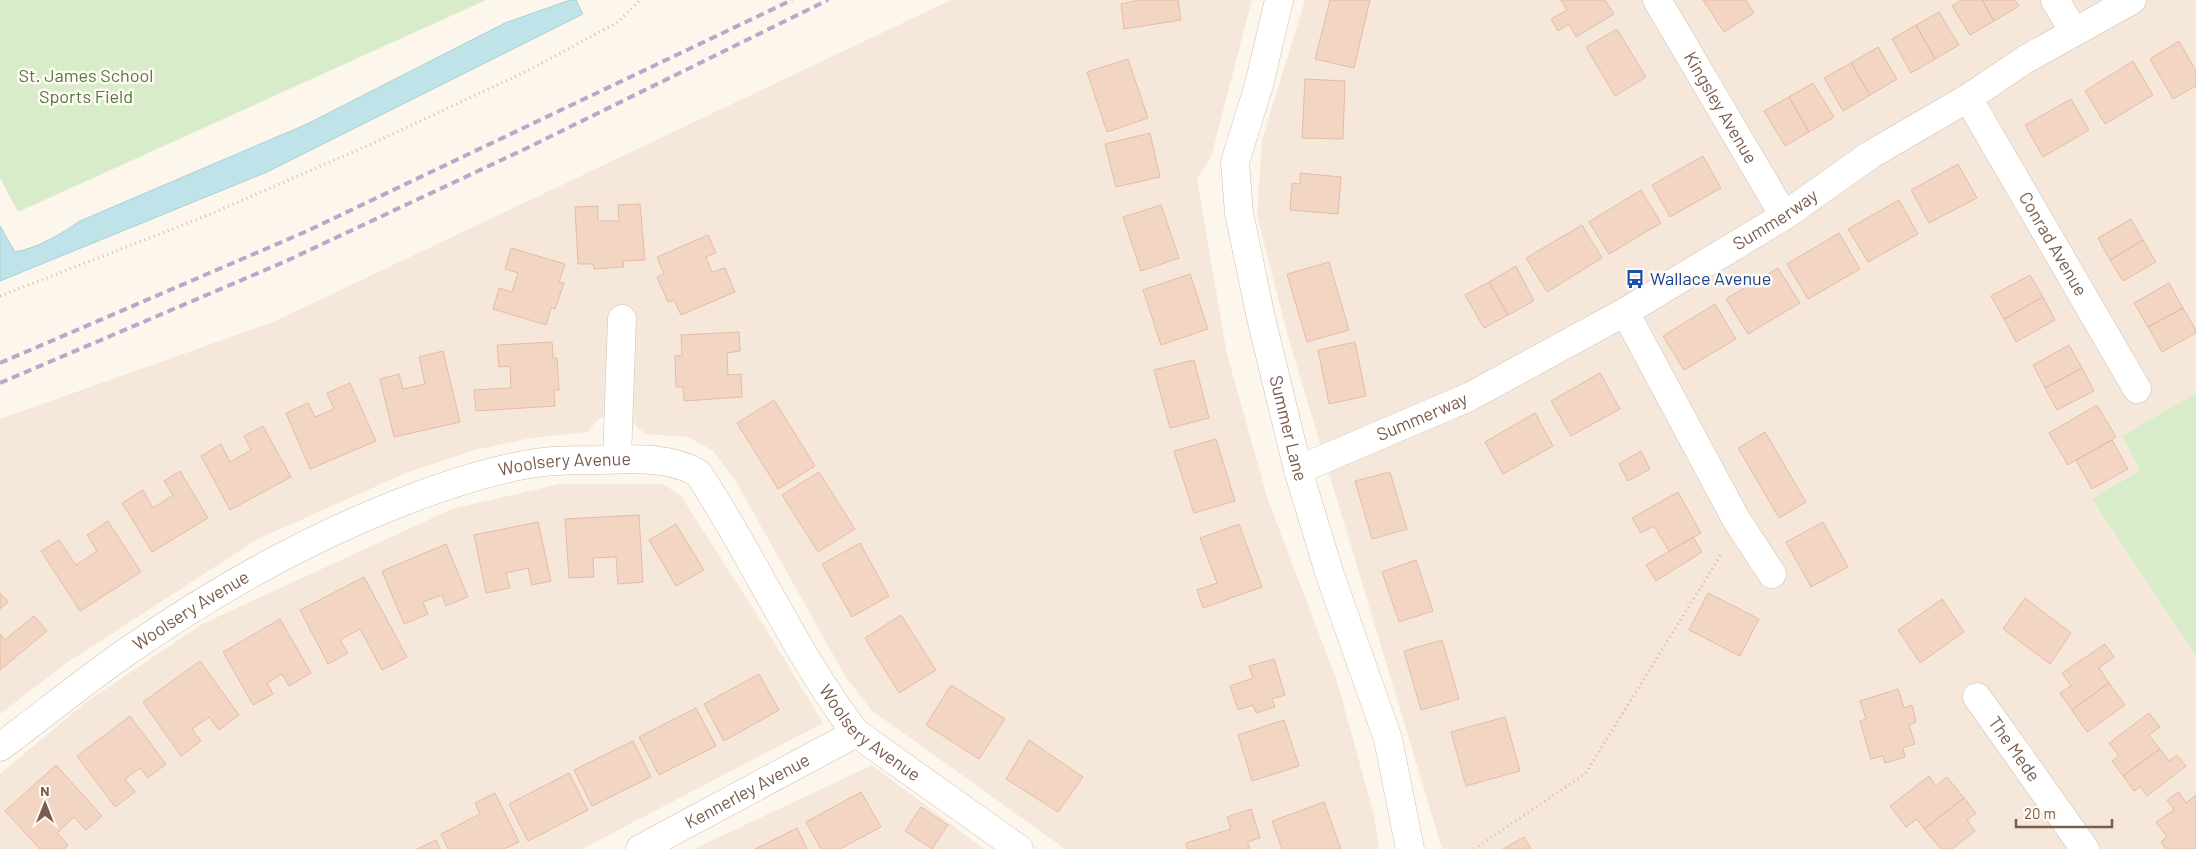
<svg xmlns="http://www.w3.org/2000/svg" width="2196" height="849" font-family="Barlow,sans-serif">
	<rect width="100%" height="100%" fill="#fdf6ec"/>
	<path fill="#f5e8da" d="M951,0h301l-41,157 -14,23 30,174 41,146 69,181 37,134 5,34h-314l-194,-139 -26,-34 -110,-196 -22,-29 -25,-14 -43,-3 -18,-16 -26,-1 -14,15 -56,6 -56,12 -69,23 -148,66 -190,123 -68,52v-295l273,-97z
		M1305,0h891v393l-74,43 18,34 -48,29 104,157v193h-754l-153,-509 -32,-124 5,-76z
		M559,484h104l18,12 82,128 60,99 -241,126h-582v-75l85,-71 117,-79 250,-115z
		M872,765l112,84h-290z"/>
	<path fill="#d8ecc9" d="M0,0h486l-468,212 -18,-34z
		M2196,393v263l-104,-157 48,-29 -18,-34z"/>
	<path fill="#bfe3e8" stroke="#a5d3da" d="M570,0h6l7,14 -316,158 -267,109v-55l15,26c25,-5 44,-17 65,-31l227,-97 198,-101z"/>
	<path fill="#f3d5c3" stroke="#e6bba3" d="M1139,0h39l3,20 -57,9 -3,-25z
		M1330,0h40l-16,68 -39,-9z
		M1561,0h44l9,14 -38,23 -7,-13 -11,7 -7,-12 16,-9z
		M1703,0h43l8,13 -30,19z
		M1961,0h21l12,21 -24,14 -18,-29z
		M1982,0h33l4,6 -25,15z
		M1939,12l20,33 -24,14 -19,-34z
		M1916,25l19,34 -24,14 -19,-34z
		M1617,29l29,48 -31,19 -29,-49z
		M2179,41l17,30v15l-23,13 -23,-40z
		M1878,47l19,32 -27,16 -19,-32z
		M1128,59l20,59 -41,14 -20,-60z
		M2133,61l20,34 -48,29 -20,-33z
		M1851,63l19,32 -27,16 -19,-33z
		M1305,79l40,2 -2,58 -41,-1z
		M1813,83l21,34 -25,15 -20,-35z
		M1789,97l20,35 -24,14 -21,-35z
		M2071,99l18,31 -46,27 -18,-32z
		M1150,133l10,44 -44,10 -11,-43z
		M1703,156l18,32 -51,29 -18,-32z
		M1958,164l19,34 -48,25 -18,-33z
		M1300,173l41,4 -3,37 -48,-4 2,-27 8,1z
		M1641,190l20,33 -52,31 -20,-32z
		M1899,200l19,34 -50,28 -20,-33z
		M640,204l5,56 -22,1 1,6 -30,2 -1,-5h-15l-3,-57 23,-1v15h21l-1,-16z
		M1161,205l18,53 -38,13 -18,-54z
		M2131,219l12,21 -33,20 -12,-22z
		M1582,225l20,33 -55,34 -21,-34z
		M1839,233l21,36 -52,30 -21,-35z
		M708,235l8,18 -10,4 6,15 13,-4 10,24 -54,23 -7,-15 -6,2 -11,-25 7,-3 -7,-17z
		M2143,240l13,22 -33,19 -13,-21z
		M511,248l54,16 -6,18 5,1 -9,26 -4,-1 -5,17 -53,-16 6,-21 13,4 6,-19 -13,-4z
		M1329,262l20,68 -42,12 -20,-68z
		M1516,266l18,35 -26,14 -19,-33z
		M1778,268l22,35 -52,31 -22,-35z
		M1190,274l18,55 -47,16 -18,-55z
		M2030,275l13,22 -39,22 -13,-23z
		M1489,282l19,33 -24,13 -19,-33z
		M2169,283l14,25 -35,19 -14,-24z
		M2043,297l12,23 -39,22 -12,-23z
		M1715,304l21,35 -52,31 -21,-34z
		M2183,308l13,22v3l-34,19 -14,-25z
		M739,332l1,19 -13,2 1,22 13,-1 1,23 -58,4 -1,-14h-7l-1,-31 7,-1 -1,-20z
		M552,342l1,16h4l2,32h-5l1,16 -79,5 -2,-21 37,-2 -1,-22 -11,1 -2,-22z
		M1355,342l11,54 -37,8 -11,-54z
		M2069,345l13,23 -37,20 -12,-23z
		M443,351l17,71 -66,15 -14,-58 19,-5 4,15 22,-5 -6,-27z
		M1194,360l15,58 -39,10 -16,-58z
		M2082,368l12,23 -37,19 -12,-22z
		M1600,373l20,36 -49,27 -20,-35z
		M350,383l26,58 -66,28 -24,-56 22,-10 7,14 19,-8 -7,-16z
		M774,400l41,66 -37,23 -41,-66z
		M2097,405l19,32 -48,28 -19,-32z
		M1535,413l18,33 -50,28 -18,-32z
		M263,426l28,51 -61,33 -29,-54 20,-12 9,18 21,-12 -7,-14z
		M1765,432l41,70 -27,16 -41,-70z
		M1216,439l19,62 -41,12 -20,-62z
		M2112,440l16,29 -36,20 -16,-29z
		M1641,451l9,18 -22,12 -9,-17z
		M180,471l28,47 -56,34 -30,-49 21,-13 10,18 20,-13 -9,-14z
		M819,472l36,57 -37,23 -36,-57z
		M1390,472l17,57 -35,10 -17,-58z
		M1678,492l23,41 -32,18 -15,-25 -13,7 -9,-15z
		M639,515l4,67 -25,2 -2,-27 -23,1 1,19 -25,1 -4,-59z
		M108,521l33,51 -61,39 -39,-60 18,-11 17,25 21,-14 -10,-16z
		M538,522l13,59 -19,4 -4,-17 -22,5 4,15 -24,5 -12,-58z
		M1823,522l25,45 -37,20 -25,-45z
		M676,524l28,46 -28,16 -27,-46z
		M1239,524l23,63 -59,21 -6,-18 20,-7 -17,-45z
		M1693,537l9,15 -46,29 -10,-16z
		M860,543l29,53 -37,21 -30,-53z
		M446,544l22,53 -22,9 -4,-11 -19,7 5,12 -24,10 -22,-53z
		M1416,560l17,51 -34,11 -17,-50z
		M364,577l43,80 -25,13 -22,-41 -20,11 8,13 -20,11 -28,-54z
		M0,593l8,9 -8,7z
		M1708,593l51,26 -19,37 -51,-26z
		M2025,598l46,35 -21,31 -47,-35z
		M1942,599l22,33 -44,31 -22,-33z
		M901,615l35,55 -37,23 -34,-55z
		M34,616l13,15 -47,39v-36l5,6z
		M280,619l31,54 -22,13 -7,-12 -15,9 6,11 -20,11 -30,-53z
		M1442,640l17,59 -38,11 -17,-59z
		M2105,644l9,13 -15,11 10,15 -37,27 -12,-17 11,-7 -9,-13z
		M1274,659l11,36 -13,4 3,8 -19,6 -3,-8 -15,5 -8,-24 23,-8 -4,-12z
		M200,661l39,54 -20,15 -10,-13 -17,12 9,12 -20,15 -38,-54z
		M759,674l20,36 -55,31 -20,-37z
		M2109,683l16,22 -38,27 -15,-22z
		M951,685l54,34 -26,40 -53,-34z
		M1898,689l6,19 8,-3 4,17 -7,3 6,19 -12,4 2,9 -20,6 -2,-7 -12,3 -11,-38 6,-2 -6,-18z
		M696,708l20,38 -57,29 -20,-38z
		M2149,713l11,14 -11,8 11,14 -37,27 -11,-15 7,-5 -10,-13z
		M130,716l36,48 -18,14 -8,-10 -15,11 10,13 -20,15 -38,-51z
		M1505,717l15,54 -54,15 -15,-54z
		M1284,720l15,46 -47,15 -14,-46z
		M1029,740l54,37 -25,35 -52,-33z
		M633,741l18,36 -59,29 -18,-36z
		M2160,749l9,12 8,-6 9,11 -39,30 -6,-9 -7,4 -11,-15z
		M56,765l46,51 -16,14 -12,-13 -17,16 11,12 -4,4h-24l-35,-38z
		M569,773l19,37 -60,31 -19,-37z
		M1929,776l7,10 11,-9 17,21 -40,31 -7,-10 -11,8 -16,-21z
		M861,792l20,35 -41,22h-19l-15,-27z
		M2179,792l7,11 10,-8v54h-30l-5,-7 6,-5 -11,-15 18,-12 -7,-10z
		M495,793l24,49 -15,7h-56l-7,-15 39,-20 -5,-11z
		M1964,798l12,15 -9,7 8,11 -23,18h-11l-17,-20z
		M1324,802l17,47h-59l-10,-28z
		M921,807l27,18 -16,24 -27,-18z
		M1251,809l9,29 -13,4 3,7h-63l-1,-6 45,-14 -4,-12z
		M797,828l10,21h-52z
		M1524,837l7,12h-28z
		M436,840l4,9h-23z"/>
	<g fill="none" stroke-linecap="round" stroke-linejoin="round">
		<g stroke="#d1beb0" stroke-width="29">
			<g id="minor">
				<path id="s1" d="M1279,0l-20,85 -24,77 4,51 22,105 37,152 32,105 58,164 22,110"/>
				<path id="s2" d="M1657,0l127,216"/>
				<path d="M2055,0l19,32"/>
				<path id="s3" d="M1968,98l169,291"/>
				<path d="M1625,312l111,207 36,55"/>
				<path d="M617,459l5,-140"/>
				<path id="s4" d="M1298,470l171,-73 156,-85 159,-96 86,-61 98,-57 58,-39 106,-59"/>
				<path id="s5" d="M1977,697l108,152"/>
				<path id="s6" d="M0,747c42,-31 82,-64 125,-94 86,-60 179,-113 277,-151 41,-16 83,-30 127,-38 23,-4 46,-4 70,-4 32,-1 70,-4 99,13 56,84 96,179 158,260l163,116"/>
				<path id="s7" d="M640,849l216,-116"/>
			</g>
		</g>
		<path stroke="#d9b8a5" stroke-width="3" stroke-dasharray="1 4" stroke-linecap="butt" d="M0,296l206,-80 163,-71 158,-74 91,-49 22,-22
			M1474,849l111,-75 137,-221"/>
		<use href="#minor" stroke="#fff" stroke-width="28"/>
		<path stroke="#b9a8c9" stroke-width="4" stroke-dasharray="8 5" stroke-linecap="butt" d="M0,363l305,-131 487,-232
			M0,383l284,-121 241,-113 303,-149"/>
	</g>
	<defs>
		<g id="bus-bare" transform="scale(1.5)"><path d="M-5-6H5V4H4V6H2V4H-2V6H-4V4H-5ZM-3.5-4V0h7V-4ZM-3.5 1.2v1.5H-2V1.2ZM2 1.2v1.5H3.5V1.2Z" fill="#1a4fb4" stroke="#fffaf3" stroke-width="2.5" paint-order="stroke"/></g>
	</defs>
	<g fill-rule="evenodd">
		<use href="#bus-bare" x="1635" y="279"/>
	</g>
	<g text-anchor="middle" stroke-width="5" stroke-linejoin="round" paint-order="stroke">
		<g font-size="18" fill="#537a41" stroke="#fffaf3">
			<text x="86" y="82">St. James School<tspan x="86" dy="21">Sports Field</tspan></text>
		</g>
		<g font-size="18" fill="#7a5c4d" stroke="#fffaf3">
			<text dy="6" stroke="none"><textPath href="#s2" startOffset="125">Kingsley Avenue</textPath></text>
			<text dy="6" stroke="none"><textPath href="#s4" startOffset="540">Summerway</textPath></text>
			<text dy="6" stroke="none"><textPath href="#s3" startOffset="169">Conrad Avenue</textPath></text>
			<text dy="6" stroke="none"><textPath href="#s4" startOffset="135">Summerway</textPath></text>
			<text dy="6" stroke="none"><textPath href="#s1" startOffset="440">Summer Lane</textPath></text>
			<text dy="6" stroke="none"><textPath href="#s6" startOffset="641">Woolsery Avenue</textPath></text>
			<text dy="6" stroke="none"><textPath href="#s6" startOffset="235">Woolsery Avenue</textPath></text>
			<text dy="6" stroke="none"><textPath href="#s6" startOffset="1091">Woolsery Avenue</textPath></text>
			<text dy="6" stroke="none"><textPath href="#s5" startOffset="64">The Mede</textPath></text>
			<text dy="6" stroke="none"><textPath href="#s7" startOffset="122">Kennerley Avenue</textPath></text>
		</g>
		<g font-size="18" fill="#164399" stroke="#fffaf3" text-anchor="start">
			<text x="1650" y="285">Wallace Avenue</text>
		</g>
	</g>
	<g transform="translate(45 804)" stroke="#fffaf3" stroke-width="4" paint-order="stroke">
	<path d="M0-4L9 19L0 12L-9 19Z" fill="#7a5c4d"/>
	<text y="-8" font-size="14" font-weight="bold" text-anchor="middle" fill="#7a5c4d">N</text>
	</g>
	<path d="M2016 819v8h96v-8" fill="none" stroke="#7a5c4d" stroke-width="2.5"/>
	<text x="2024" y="819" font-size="15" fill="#7a5c4d" stroke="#fffaf3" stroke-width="4" paint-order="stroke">20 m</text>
</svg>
